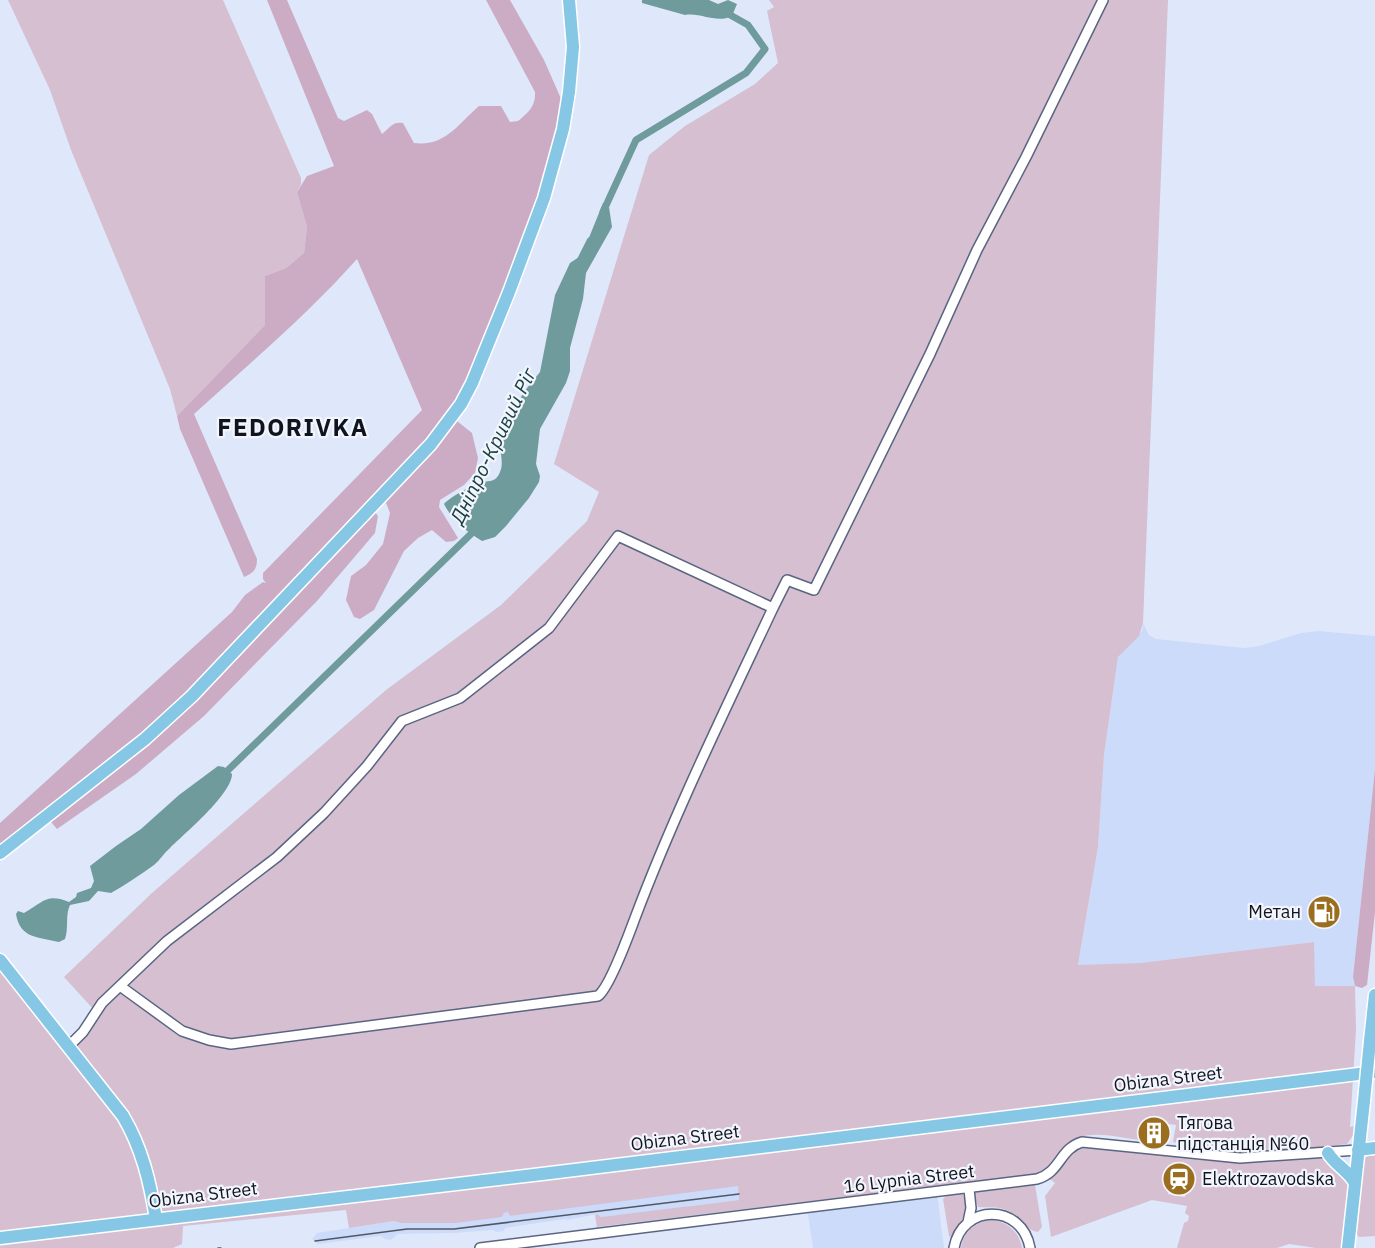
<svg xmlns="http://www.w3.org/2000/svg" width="1375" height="1248" font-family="'IBM Plex Sans',sans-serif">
	<rect width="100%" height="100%" fill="#dfe8fb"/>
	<path fill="#cddbfa" d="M1143,623l6,12 7,4 89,9 14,-2 42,-13 17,-2 57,5v133l-22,208 2,9h-40l-2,-44 -173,21 -62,3 20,-119 6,-92 14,-98 24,-26z
		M738,1185l1,15 -52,6 -4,2 -82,9 -4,-3 -29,6 -3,-1 -60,9 -1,3 -8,1 -3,-2 -39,3 -56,1 -7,6 -6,-1 -4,-3 -63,8 -6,-5 5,-6 77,-12 21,1 93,-10 2,4z
		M937,1192l7,56h-131l-6,-40z"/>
	<path fill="#d5bfd0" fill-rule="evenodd" d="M8,0h215l78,178v6l-4,8 10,35 -3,26 -18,15 -21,8v49l-88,91 -7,-27 -99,-239 -21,-60z
		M769,0h399l-25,623 -4,13 -21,21 -14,98 -6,92 -20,118 62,-2 174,-21 1,44h40l1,44 -6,97 5,-1 1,5 -9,13 -25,3 -3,3 -75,4 -51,-7 -5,-4v-6h-5l-1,6 -9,-1 3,-17 -33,-5 -3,20c-28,-3 -61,-15 -80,12 -8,10 -11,19 -24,22l-439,53 -2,-12 2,-1 4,3 138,-17 -1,-14 -228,30 -2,-4 -4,1 -2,4 -46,6h-55l-7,-2 -45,7 -3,-18 -163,16 -1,18 -9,4h-173v-288l68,86 27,-35 -31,-34 88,-84 234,-203 115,-85 86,-84 12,-29 -45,-28 95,-309 36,-29 70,-42 23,-21 -11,-52 7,-4z
		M1085,1146l126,13 113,-3 27,28 -6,64h-29l-27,-4 -12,4h-100l7,-25 4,-2 1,-5 -4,-3 2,-7 -35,-6 -101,37 -6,-41 10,-13 -5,-4 21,-27zM1172,1167l17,3 -4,27 -17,-3z
		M1375,1153v83l-16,1 -5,-7 8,-70 4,-4z
		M1030,1182l5,3 7,42 -4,5c-13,-2 -19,-17 -32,-22 -9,-4 -19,-2 -28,-3l-4,-13 6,-5z
		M957,1192l5,1c10,15 -3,32 -10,45l-3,-2 -6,-37 4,-4z
		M993,1220c16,3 26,12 29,28h-61c3,-17 15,-27 32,-28z"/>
	<path fill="#cbacc4" d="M267,0h20l51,118 6,3 23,-11 5,4 10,20c8,-6 10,-13 21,-11l11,20c31,4 44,-19 65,-37h22l9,16 8,-1c10,-8 18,-15 17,-29l-49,-92h24l34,60 22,50 -22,88 -92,219 20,16 6,25 -3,15 -11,12 -24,15 -1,7 19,31 -4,3 -8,1 -14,-12 -14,8 -14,13 -30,59 -14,9 -6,-2 -8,-17 5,-24 15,-11 17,-21 7,-31 -7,-18 -12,12 7,9 -3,17 -58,68 -113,115 -68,58 -79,55 -11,-13 -46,30v-23l232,-211 13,-17 18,-13 3,1 -3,-4v-6l159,-163 -65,-151c-50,56 -108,105 -163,155l63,145c0,10 -3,14 -13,18l-64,-148 -3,-13 88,-91v-49l21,-8 18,-15 3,-26 -10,-35 10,-16 27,-10z
		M1375,769v143l-8,73 -5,3 -7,-2 -2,-9z"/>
	<path fill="#6f9b9d" d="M642,0h67l9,4 10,-4 9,4 -5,12c-16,8 -31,-4 -47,-1l-43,-12z
		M603,203h2l4,4 3,20 -26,46 -3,26 -13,49v23l-4,12 -26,46 -4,35 4,12 -1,6 -10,16 -23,28 -11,11 -13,4c-16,-10 -30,-21 -38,-37 5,-6 25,-17 33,-20 9,-5 18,1 23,-12 4,-9 0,-19 0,-28l5,-6 1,-10 17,-35 17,-21 15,-77 15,-32 12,-8z
		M218,766l6,1 8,7c0,20 -48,60 -62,74 -6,5 -10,12 -16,17 -14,10 -29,20 -43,28l-13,-2 -9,10 -19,4c-5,10 -1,23 -5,34l-6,3c-20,-5 -39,-3 -43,-28l2,-3 6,2c20,-11 22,-20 45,-11l7,-5 1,-4 14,-5 3,-7 -4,-15 26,-20 25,-17 38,-34z"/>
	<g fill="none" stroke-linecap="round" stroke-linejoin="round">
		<path stroke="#6f9b9d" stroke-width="7" d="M603,212l33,-72 110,-67 19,-24 -17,-24 -23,-13
			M579,263l11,-22
			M223,775l250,-243 3,-5"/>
		<g stroke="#596581" stroke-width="12">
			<path id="minor" d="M773,608l14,-28 27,10 116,-236 47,-104 49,-93 77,-157
				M69,1046l14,-14 19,-29 65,-62 110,-84 47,-44 43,-47 35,-45 58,-23 89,-70 69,-92 155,72c-48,102 -98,204 -138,310 -6,16 -25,69 -37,78l-367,48 -22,-4 -27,-9 -62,-45
				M968,1222l3,-14 -2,-19
				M480,1248l557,-69c24,-7 22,-30 45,-37l158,16 118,-8
				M954,1248c8,-45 68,-45 76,0"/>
		</g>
		<g stroke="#fff" stroke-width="15">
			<path id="major" d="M0,853l145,-114 47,-43 239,-252 30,-40 11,-21 37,-91 35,-94 19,-69 6,-37 4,-45 -4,-47
				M0,960l123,156c19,32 27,66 33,103
				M1370,1041l5,-46
				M1358,1150l17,-2
				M1328,1153c7,12 20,17 27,30
				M0,1238l542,-64 833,-102
				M1348,1248l16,-147"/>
		</g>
		<use href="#minor" stroke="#fff" stroke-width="9"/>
		<use href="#major" stroke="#85c7e5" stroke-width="12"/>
		<path stroke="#505764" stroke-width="1.5" d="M315,1241l92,-12h47l285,-35
			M218,1248h3"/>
		<g stroke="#fff" stroke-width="15" stroke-linecap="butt">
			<path id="major-bridge" d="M1364,1101l6,-60"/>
		</g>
		<use href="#major-bridge" stroke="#85c7e5" stroke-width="12"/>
	</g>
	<defs>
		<g id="fuel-disc" transform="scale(1.725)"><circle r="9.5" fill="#9b6d1e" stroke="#f2f5fb"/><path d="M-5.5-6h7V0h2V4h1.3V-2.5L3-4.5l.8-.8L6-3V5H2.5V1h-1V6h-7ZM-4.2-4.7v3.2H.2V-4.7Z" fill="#fff"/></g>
		<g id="building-disc" transform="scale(1.725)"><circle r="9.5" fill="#9b6d1e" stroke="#f2f5fb"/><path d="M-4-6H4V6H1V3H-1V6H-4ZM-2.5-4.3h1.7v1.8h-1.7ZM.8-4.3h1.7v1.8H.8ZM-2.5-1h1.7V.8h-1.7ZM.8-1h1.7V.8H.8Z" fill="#fff"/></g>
		<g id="station-disc" transform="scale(1.725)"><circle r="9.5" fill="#9b6d1e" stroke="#f2f5fb"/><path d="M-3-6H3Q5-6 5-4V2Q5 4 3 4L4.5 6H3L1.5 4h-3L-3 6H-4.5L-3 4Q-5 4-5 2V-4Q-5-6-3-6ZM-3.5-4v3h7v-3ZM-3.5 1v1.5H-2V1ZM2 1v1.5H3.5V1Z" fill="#fff"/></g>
	</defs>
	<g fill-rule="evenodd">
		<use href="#fuel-disc" x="1324" y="912"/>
		<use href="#building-disc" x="1154" y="1133"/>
		<use href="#station-disc" x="1179" y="1179"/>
	</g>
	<g text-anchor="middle" stroke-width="4.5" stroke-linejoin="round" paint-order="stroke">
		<g font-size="18" fill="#0f141f" stroke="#f2f5fb" text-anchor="start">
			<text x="1301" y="918" text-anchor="end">Метан</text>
			<text x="1177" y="1129">Тягова<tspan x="1177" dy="21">підстанція №60</tspan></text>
			<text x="1202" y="1185">Elektrozavodska</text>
		</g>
		<g font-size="18" fill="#0f141f" stroke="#f2f5fb">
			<text transform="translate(1168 1079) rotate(-7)" y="6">Obizna Street</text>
			<text transform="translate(685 1138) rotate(-7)" y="6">Obizna Street</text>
			<text transform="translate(909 1179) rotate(-7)" y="6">16 Lypnia Street</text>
			<text transform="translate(203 1195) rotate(-7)" y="6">Obizna Street</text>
		</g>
		<g font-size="20" font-style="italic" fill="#174143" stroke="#f2f5fb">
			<text transform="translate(493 446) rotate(-64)" y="7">Дніпро-Кривий Ріг</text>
		</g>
		<g font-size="24" font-weight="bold" letter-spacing="1.5" fill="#0f141f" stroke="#f2f5fb">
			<text x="293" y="436">FEDORIVKA</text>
		</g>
	</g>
</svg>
